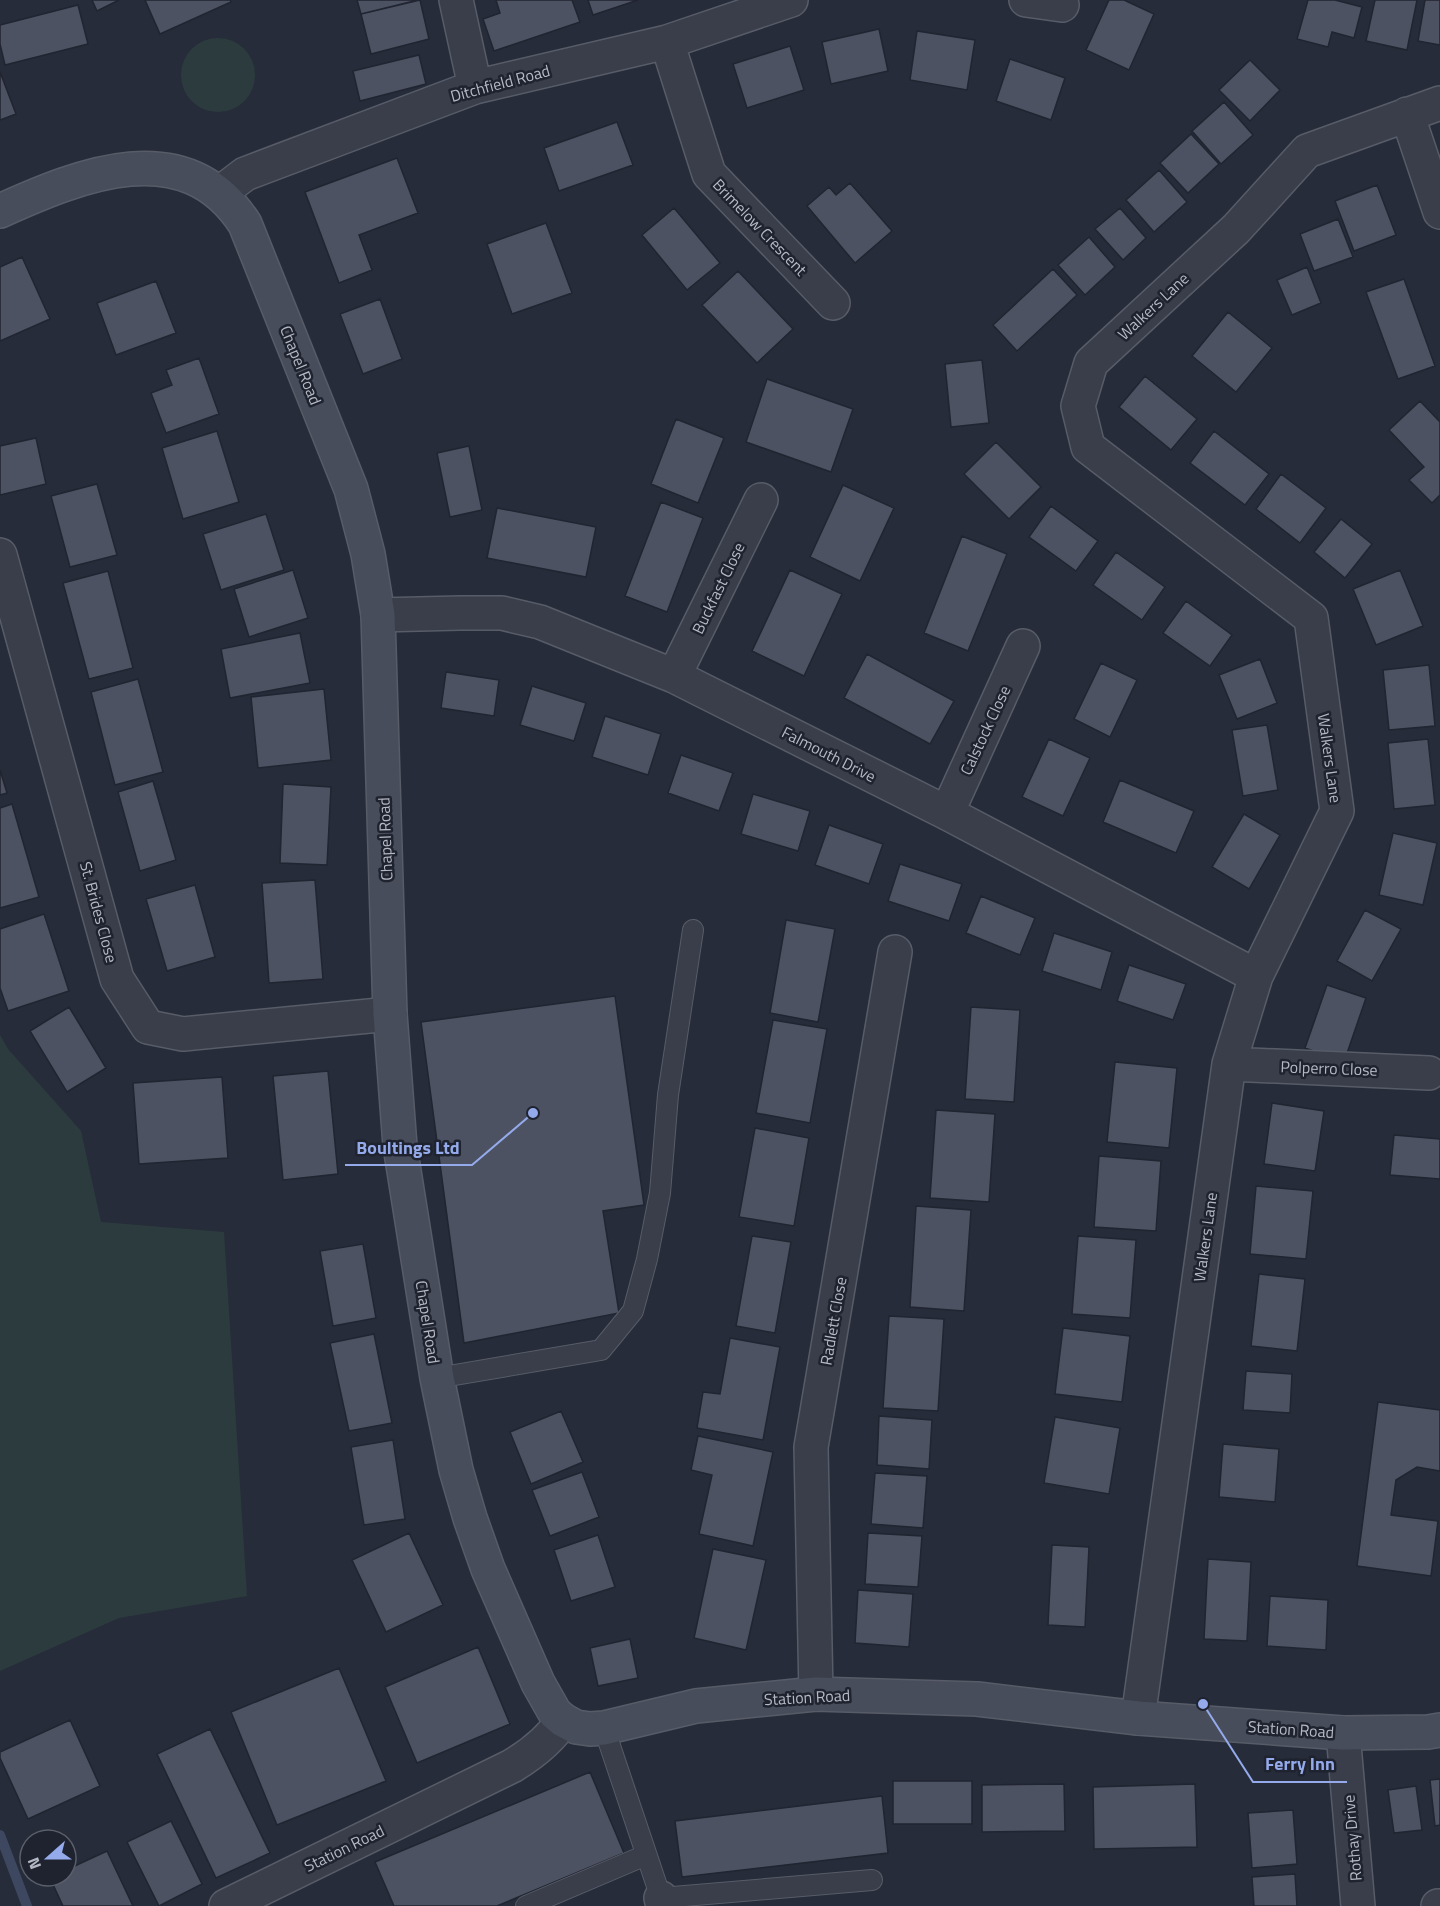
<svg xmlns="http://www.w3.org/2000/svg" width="1440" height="1906" font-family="'Titillium Web',sans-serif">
	<rect width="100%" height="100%" fill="#262c39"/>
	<path fill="#2c3c3e" d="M181 75a37 37 0 1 1 74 0a37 37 0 1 1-74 0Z
		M0,1035l8,14 73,82 20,91 123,10 23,364 -128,22 -119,53z"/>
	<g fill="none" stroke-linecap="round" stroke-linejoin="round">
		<path stroke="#3d4860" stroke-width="10" d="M0,1835l27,71"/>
	</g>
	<path fill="#4c5262" stroke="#202531" stroke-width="1.5" d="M92,0h27l-22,11z
		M145,0h85l1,2 -71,32z
		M357,0h61l-57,14z
		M420,0l9,39 -58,15 -10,-40z
		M496,0h76l8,22 -86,29 -11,-32 17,-6z
		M588,0h50l-45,15z
		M1109,0h15l30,14 -25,56 -43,-20z
		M1308,0h27l27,7 -8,31 -22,-6 -4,15 -31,-8z
		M1375,0h42l-10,50 -41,-9z
		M1425,0h15v45l-22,-4z
		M78,5l10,39 -83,21 -5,-21v-19z
		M879,29l9,42 -57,13 -9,-42z
		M917,31l58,9 -8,50 -57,-10z
		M790,46l14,44 -57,18 -14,-44z
		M419,55l7,29 -66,17 -7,-30z
		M1010,59l55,19 -14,42 -55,-19z
		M1250,60l30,30 -30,31 -31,-31z
		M0,72l16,42 -16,6z
		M1224,102l29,33 -32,29 -29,-33z
		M617,122l16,43 -74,26 -15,-43z
		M1191,134l28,30 -31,29 -28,-30z
		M397,158l21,55 -59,22 13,35 -33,13 -34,-91z
		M1159,170l28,32 -33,30 -28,-32z
		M850,183l42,48 -37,32 -48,-57 22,-19 7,8z
		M1377,185l19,50 -42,16 -19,-50z
		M674,208l46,55 -33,27 -45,-55z
		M1120,208l26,30 -23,22 -28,-31z
		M1338,219l15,38 -39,14 -14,-37z
		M546,223l26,70 -60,21 -25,-70z
		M1089,237l26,30 -30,28 -27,-30z
		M22,257l28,62 -50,22v-74z
		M1307,267l14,36 -29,12 -15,-35z
		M1053,269l24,26 -60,56 -24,-26z
		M738,271l55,58 -36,34 -55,-58z
		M1404,279l31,87 -37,13 -32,-87z
		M156,281l20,52 -60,22 -19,-52z
		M380,299l22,60 -39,15 -23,-60z
		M1228,312l44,36 -36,44 -44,-36z
		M199,358l20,56 -53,19 -15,-40 21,-8 -6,-15z
		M982,360l7,63 -38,4 -6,-63z
		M1145,376l52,43 -26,31 -52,-43z
		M767,379l86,30 -22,63 -85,-30z
		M1420,401l20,21v73l-8,8 -23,-23 15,-13 -35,-37z
		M676,419l48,19 -26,65 -47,-19z
		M217,431l22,71 -56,17 -21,-71z
		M1214,431l55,43 -24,31 -55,-42z
		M36,438l10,46 -46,11v-49z
		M996,442l45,45 -32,32 -45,-45z
		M469,446l13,64 -32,7 -13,-64z
		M1281,474l45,34 -26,35 -44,-34z
		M97,484l20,71 -47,12 -19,-71z
		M843,485l51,23 -34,73 -50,-24z
		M661,502l42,16 -36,94 -42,-16z
		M1051,506l47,35 -22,30 -47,-34z
		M497,508l99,19 -10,50 -99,-19z
		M266,514l18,56 -63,20 -18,-56z
		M1341,519l31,25 -27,34 -31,-26z
		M962,536l45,18 -39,97 -44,-18z
		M1116,552l49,35 -23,33 -49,-35z
		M293,570l15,48 -59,19 -15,-48z
		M790,570l52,24 -38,82 -52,-25z
		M1400,570l23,56 -47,19 -23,-56z
		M108,571l25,97 -44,11 -26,-96z
		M1186,601l46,34 -22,31 -47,-33z
		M300,633l10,50 -80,15 -9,-49z
		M867,654l87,47 -24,43 -86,-46z
		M1260,659l17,44 -40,16 -18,-44z
		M1101,663l36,17 -27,57 -36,-18z
		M1429,665l6,61 -46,4 -6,-60z
		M446,672l53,8 -5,36 -53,-8z
		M138,679l25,93 -48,13 -24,-93z
		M532,686l54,17 -12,38 -54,-16z
		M324,689l7,71 -73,8 -7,-71z
		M605,716l56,18 -13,41 -56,-18z
		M1267,725l11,65 -35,6 -11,-66z
		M1049,739l41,19 -27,58 -41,-19z
		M1428,739l7,66 -41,4 -6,-66z
		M681,755l52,18 -14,38 -51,-18z
		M0,770l7,23 -7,2z
		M1120,780l74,31 -18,42 -73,-31z
		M153,781l23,79 -36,11 -22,-79z
		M283,784l48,3 -4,78 -47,-2z
		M753,794l57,17 -12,40 -57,-17z
		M12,804l27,93 -39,11v-100z
		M1244,814l36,21 -31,54 -37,-22z
		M829,825l54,19 -14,40 -54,-19z
		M1393,833l44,10 -14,62 -44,-10z
		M900,864l62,20 -13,37 -61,-20z
		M315,880l8,99 -54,4 -7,-100z
		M195,885l20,72 -48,14 -21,-72z
		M981,896l54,22 -15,37 -54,-22z
		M1365,910l36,19 -29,52 -35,-20z
		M44,914l25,77 -61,20 -8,-23v-59z
		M786,920l49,9 -17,93 -48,-9z
		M1054,933l58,19 -11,38 -59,-19z
		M1129,965l57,19 -13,36 -56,-19z
		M1327,985l39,13 -22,64 -39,-14z
		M615,996l29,209 -41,6 16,102 -155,30 -43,-321z
		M69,1007l37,61 -39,24 -37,-61z
		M971,1007l49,3 -6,92 -49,-3z
		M773,1020l54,9 -17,94 -54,-10z
		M1115,1062l62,6 -8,80 -62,-6z
		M328,1071l10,103 -55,6 -10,-104z
		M222,1077l6,81 -89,6 -6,-81z
		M1272,1103l52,8 -9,60 -51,-7z
		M936,1110l59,4 -6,88 -59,-4z
		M755,1128l54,10 -15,88 -55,-9z
		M1394,1135l46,4v40l-50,-4z
		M1099,1156l62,5 -5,70 -62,-4z
		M1256,1186l57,5 -7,68 -56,-5z
		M916,1206l55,4 -7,101 -54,-4z
		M752,1236l39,6 -16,91 -39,-7z
		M1078,1236l58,4 -6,78 -58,-4z
		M363,1244l13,74 -43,8 -13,-75z
		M1259,1274l46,5 -8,72 -46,-5z
		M889,1316l55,3 -6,92 -55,-3z
		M1063,1328l67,8 -8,66 -67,-8z
		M374,1334l18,89 -43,8 -19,-88z
		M730,1338l50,9 -17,93 -66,-12 6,-36 17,2z
		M1246,1371l46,3 -2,39 -47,-3z
		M1378,1402l62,8v61l-23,-4 -21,13 -5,35 47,6 -7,55 -74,-10z
		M561,1411l22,51 -52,22 -21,-52z
		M879,1416l53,4 -3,49 -52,-4z
		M1055,1417l65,11 -11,66 -65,-11z
		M698,1436l75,16 -20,94 -54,-12 13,-59 -21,-5z
		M393,1440l12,79 -41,6 -13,-78z
		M1223,1444l56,5 -4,53 -56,-5z
		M582,1472l17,45 -49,19 -18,-46z
		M875,1473l52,3 -4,52 -52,-4z
		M409,1533l34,72 -57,27 -34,-72z
		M868,1533l54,3 -4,51 -53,-3z
		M598,1535l17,52 -44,14 -17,-51z
		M1052,1545l37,2 -4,80 -37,-2z
		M713,1549l53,11 -20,90 -52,-12z
		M1208,1559l43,3 -4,79 -43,-2z
		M858,1590l55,4 -4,53 -54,-4z
		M1270,1596l58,4 -2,50 -59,-4z
		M630,1639l8,39 -40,8 -8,-38z
		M478,1647l32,77 -93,39 -32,-76z
		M339,1668l47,113 -109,44 -46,-113z
		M70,1720l30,66 -72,33 -28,-61v-6z
		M210,1729l60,124 -54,25 -59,-124z
		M590,1772l34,81 -127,53h-103l-19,-44z
		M1440,1779v46l-5,1 -5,-46z
		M893,1781h79v43h-79z
		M1064,1784l1,47 -83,1v-47z
		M1195,1784l2,63 -103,2 -1,-62z
		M1416,1786l6,44 -28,3 -6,-43z
		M882,1796l6,57 -206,24 -7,-56z
		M1293,1810l4,54 -45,4 -4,-55z
		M171,1821l31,63 -43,22 -32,-64z
		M107,1851l26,55h-70l-13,-28 16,-2v-6z
		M1295,1874l2,32h-43l-2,-29z"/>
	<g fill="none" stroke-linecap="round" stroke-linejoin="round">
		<g stroke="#575c68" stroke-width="22">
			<path id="lane" d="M437,1378l164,-28 32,-39 14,-52 13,-66 8,-98 25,-165
				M604,1728l57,170 211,-18
				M526,1906l120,-51"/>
		</g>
		<g stroke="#575c68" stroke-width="36">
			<path id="street" d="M456,0l19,87
				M1026,0l36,5
				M667,42l42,132 124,129
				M1407,114l33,98
				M220,193l25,-19 230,-87 192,-45 124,-42
				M0,555l117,424 31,48 35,7 207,-20
				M378,615l82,-2h42l38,9 134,54 273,137 309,163
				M674,676l87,-176
				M947,813l76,-167
				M1229,1064l200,9
				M816,1694l-5,-247 84,-495
				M1138,1718l91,-654 27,-88 81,-165 -26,-193 -223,-171 -10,-41 13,-43 145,-134 71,-78 133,-48
				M1343,1733l15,173
				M661,1898l2,8
				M226,1906l286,-140c20,-12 38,-26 51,-46
				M1438,1906h2"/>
		</g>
		<g stroke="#575c68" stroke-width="36">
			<path id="secondary" d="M0,211c80,-36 185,-80 245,13l106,265 17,65 10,61 12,399 10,132 37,232 19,92 14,48 18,51 50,114 17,30 8,7 13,7 14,2 14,-1 92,-22 120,-12 161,5 161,19 205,15 85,-1 12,-2"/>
		</g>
		<use href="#lane" stroke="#393e4a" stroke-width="20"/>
		<use href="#street" stroke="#393e4a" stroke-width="33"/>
		<use href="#secondary" stroke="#484d5c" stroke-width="33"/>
	</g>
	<g text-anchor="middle" stroke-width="5" stroke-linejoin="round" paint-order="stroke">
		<g font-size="16" fill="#b5b9c5" stroke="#1e232f">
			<text transform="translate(500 83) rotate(-15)" y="6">Ditchfield Road</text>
			<text transform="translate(760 227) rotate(46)" y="6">Brimelow Crescent</text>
			<text transform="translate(1153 306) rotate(-43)" y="6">Walkers Lane</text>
			<text transform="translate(301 365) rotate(68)" y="6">Chapel Road</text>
			<text transform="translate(718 588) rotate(-64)" y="6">Buckfast Close</text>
			<text transform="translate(985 730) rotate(-65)" y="6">Calstock Close</text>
			<text transform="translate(829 754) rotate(27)" y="6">Falmouth Drive</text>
			<text transform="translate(1330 758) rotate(82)" y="6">Walkers Lane</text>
			<text transform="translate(385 839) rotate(-92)" y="6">Chapel Road</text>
			<text transform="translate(99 912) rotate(75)" y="6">St. Brides Close</text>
			<text transform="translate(1329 1068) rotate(2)" y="6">Polperro Close</text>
			<text transform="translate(1205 1237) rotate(-82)" y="6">Walkers Lane</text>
			<text transform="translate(833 1321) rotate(-80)" y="6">Radlett Close</text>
			<text transform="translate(428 1322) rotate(81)" y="6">Chapel Road</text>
			<text transform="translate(807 1697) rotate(-3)" y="6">Station Road</text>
			<text transform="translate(1291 1729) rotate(4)" y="6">Station Road</text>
			<text transform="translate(1352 1838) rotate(-95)" y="6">Rothay Drive</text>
			<text transform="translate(344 1848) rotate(-26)" y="6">Station Road</text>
		</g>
	</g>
	<path fill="none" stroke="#94aaeb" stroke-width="2" d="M533 1113L472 1165H345M1203 1704L1253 1782H1347"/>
	<g fill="#94aaeb" stroke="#1e232f" stroke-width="2">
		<circle cx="533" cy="1113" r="6"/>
		<circle cx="1203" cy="1704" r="6"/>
	</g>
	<g font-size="18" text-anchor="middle" font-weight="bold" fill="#94aaeb" stroke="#1e232f" stroke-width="5" stroke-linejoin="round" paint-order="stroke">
		<text x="408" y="1154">Boultings Ltd</text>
		<text x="1300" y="1770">Ferry Inn</text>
	</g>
	<g transform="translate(48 1858) rotate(249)"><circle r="28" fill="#1e232f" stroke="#5a5f6b" stroke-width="1.5"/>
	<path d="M0-4.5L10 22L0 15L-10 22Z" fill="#94aaeb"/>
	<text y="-9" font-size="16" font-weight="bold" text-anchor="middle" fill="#b5b9c5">N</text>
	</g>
</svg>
